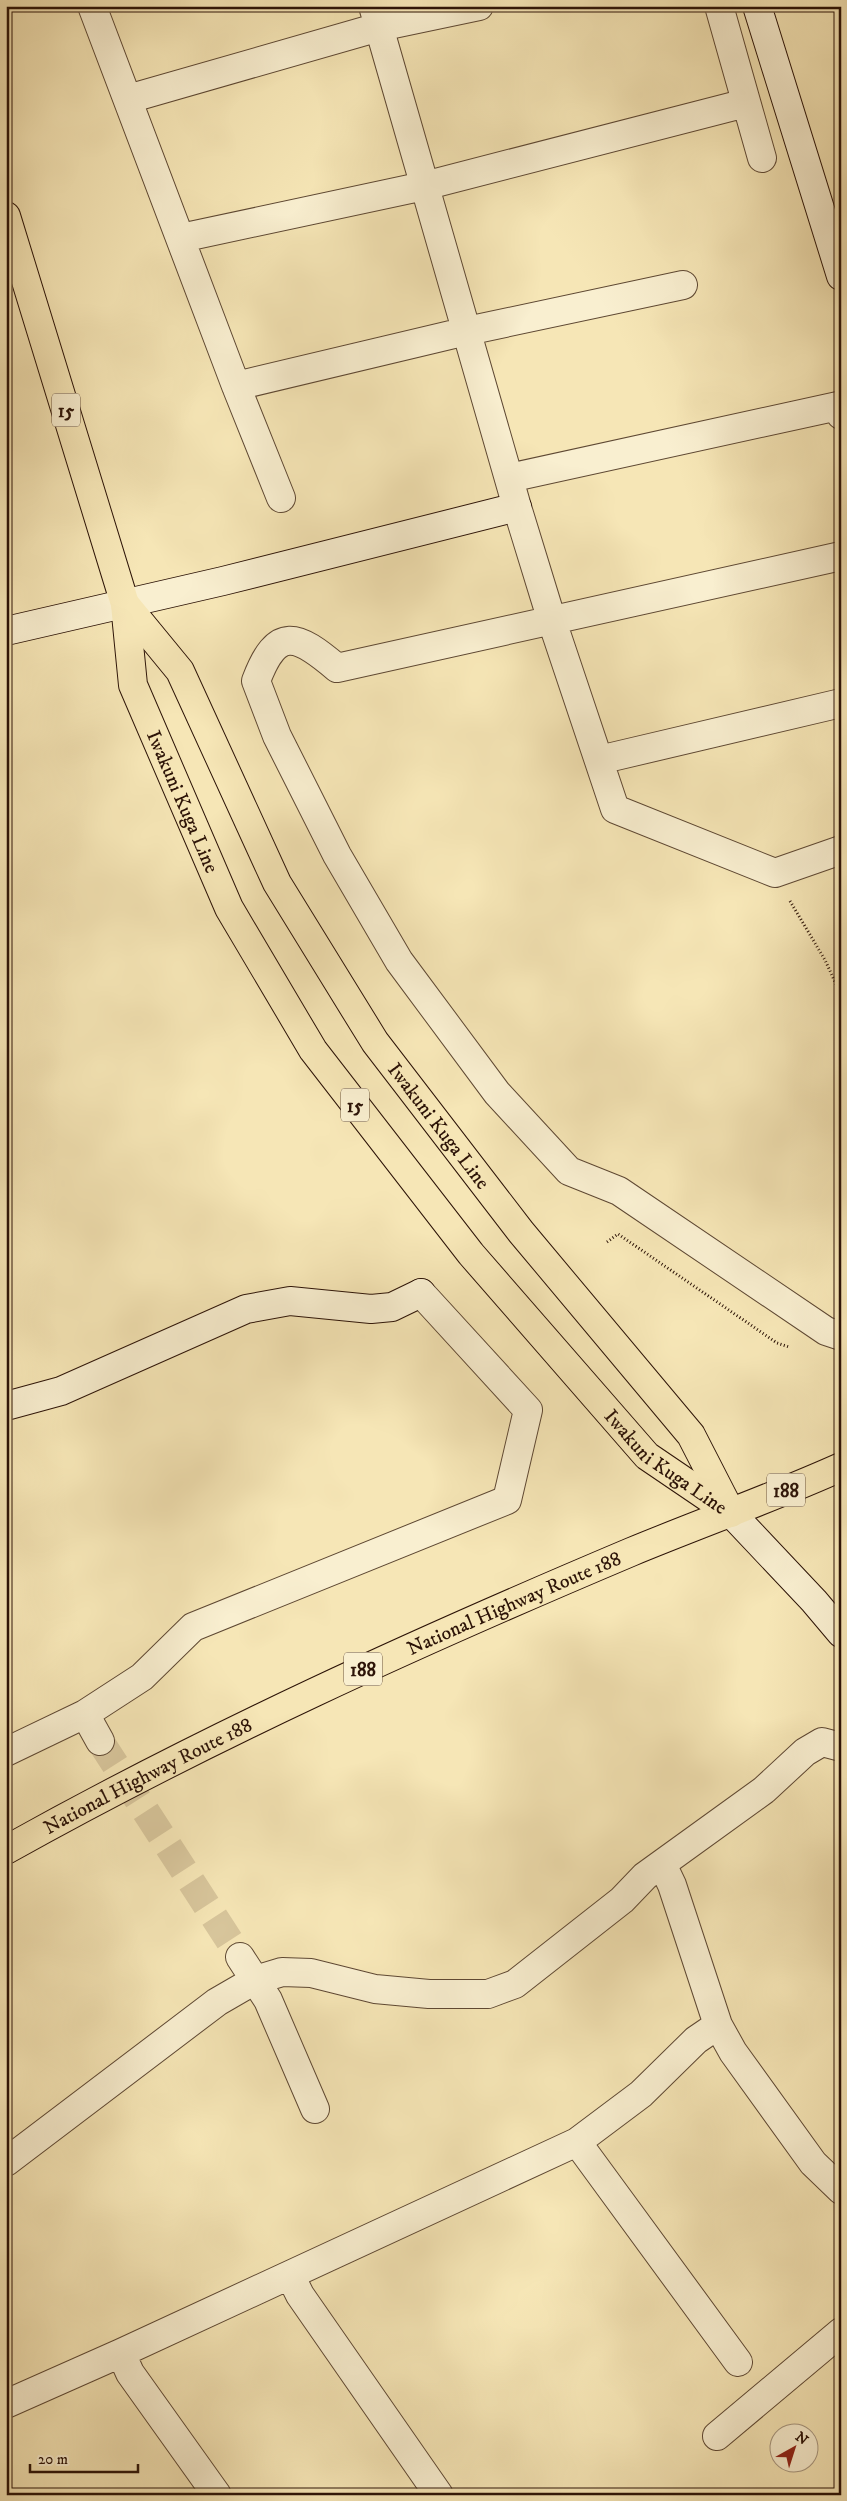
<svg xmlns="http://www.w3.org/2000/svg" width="847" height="2501" font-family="'IM FELL DW Pica',serif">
	<rect width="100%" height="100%" fill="#f6e6b6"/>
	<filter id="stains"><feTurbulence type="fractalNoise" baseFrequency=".004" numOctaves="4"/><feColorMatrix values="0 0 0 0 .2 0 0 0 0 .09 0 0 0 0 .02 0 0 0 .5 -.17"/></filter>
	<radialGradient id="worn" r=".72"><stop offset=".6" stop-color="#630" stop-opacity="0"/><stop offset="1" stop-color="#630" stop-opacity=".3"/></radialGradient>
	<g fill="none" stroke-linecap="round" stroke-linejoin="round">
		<path stroke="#d8c69c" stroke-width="28" stroke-dasharray="28 14" stroke-linecap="butt" d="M100,1741l140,216"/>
		<g stroke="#5e4833" stroke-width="30">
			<path id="street" d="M92,6l144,380 45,112
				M373,6l144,501 35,114 63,188 160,64 66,-23
				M719,6l43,152
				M128,99l251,-72 100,-21
				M181,238l243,-52 322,-83
				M236,386l231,-55 216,-46
				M509,478l329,-72 3,9
				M841,556l-504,112c-40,-34 -60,-43 -81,13l21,55 60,119 62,106 98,132 72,78 50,20 207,140 15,5
				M599,760l242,-57
				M100,1741l-15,-27 57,-37 51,-50 314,-127 21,-90 -107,-117
				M6,1752l79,-38
				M662,1864l10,21 46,140 15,27 80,111 28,27
				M240,1957l28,43 47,109
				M577,2142l161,220
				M6,2162l211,-160 38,-22 27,-8 29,1 64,16 54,5h59l27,-10 107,-84 23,-24 119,-86 41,-38 17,-10 19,5
				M290,2275l10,20 139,200
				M121,2353l9,20 87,122
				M6,2404l115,-51 456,-211 64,-48 55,-54 22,-15
				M717,2436l124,-104"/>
		</g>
		<g stroke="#2c1307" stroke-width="30">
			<path id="secondary" d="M757,6l84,270
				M6,631l217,-50 294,-74
				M6,1406l55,-15 185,-82 44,-8 81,8 21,-2 29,-14
				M731,1513l83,88 27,32"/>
		</g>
		<g stroke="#2c1307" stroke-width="30">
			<g id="primary">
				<path id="s1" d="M6,216l119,388 8,81 96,223 84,142 158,204 176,202 84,57"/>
				<path id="s2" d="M125,604l55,67 97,212 98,159 146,190 170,203 39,76"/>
			</g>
		</g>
		<g stroke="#2c1307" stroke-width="30">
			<g id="highway">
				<path id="s3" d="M6,1850c202,-113 412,-208 625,-298 70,-29 141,-54 210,-85"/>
			</g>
		</g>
		<path stroke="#2c1307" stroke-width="3" stroke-dasharray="1 2.5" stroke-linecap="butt" d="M790,901l35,59 16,35
			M607,1242l11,-8 159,109 12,4"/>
		<use href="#street" stroke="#f9efd0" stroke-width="28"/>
		<use href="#secondary" stroke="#f9efd0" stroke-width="28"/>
		<use href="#primary" stroke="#f6e6b6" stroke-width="28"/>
		<use href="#highway" stroke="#f6e6b6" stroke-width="28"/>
	</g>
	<g text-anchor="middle" stroke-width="4" stroke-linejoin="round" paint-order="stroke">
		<g fill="#f9efd0" stroke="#6a5543" stroke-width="1">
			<rect x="52" y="393.5" width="28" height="33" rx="4"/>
			<rect x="341" y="1088.5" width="28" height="33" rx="4"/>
			<rect x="767" y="1473.5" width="38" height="33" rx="4"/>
			<rect x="344" y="1652.5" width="38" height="33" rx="4"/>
		</g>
		<g font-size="19" font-weight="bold" fill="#2c1307">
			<text x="66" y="417">15</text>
			<text x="355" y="1112">15</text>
			<text x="786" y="1497">188</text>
			<text x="363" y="1676">188</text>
		</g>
		<g font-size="20" fill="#2c1307" stroke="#f9efd0">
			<text dy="7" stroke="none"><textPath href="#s1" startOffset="614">Iwakuni Kuga Line</textPath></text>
			<text dy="7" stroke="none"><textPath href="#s2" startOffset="612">Iwakuni Kuga Line</textPath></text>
			<text dy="7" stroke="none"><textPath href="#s1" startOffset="1439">Iwakuni Kuga Line</textPath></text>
			<text dy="7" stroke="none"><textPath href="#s3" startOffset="565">National Highway Route 188</textPath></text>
			<text dy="7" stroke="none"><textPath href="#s3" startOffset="160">National Highway Route 188</textPath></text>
		</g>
	</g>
	<rect width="847" height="2501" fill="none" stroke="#f6e6b6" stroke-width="25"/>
	<rect x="8" y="8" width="832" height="2486" fill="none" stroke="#2c1307" stroke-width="2.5"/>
	<rect x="12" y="12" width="822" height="2476" fill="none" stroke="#2c1307"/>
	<g transform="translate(794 2448) rotate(39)"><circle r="24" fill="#f9efd0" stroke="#a79780"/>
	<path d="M0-4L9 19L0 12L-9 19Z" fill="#8f2418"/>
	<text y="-8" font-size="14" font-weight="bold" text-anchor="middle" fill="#2c1307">N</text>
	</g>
	<path d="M30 2464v8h108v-8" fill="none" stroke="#2c1307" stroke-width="2.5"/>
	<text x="38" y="2464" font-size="15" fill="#2c1307" stroke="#f9efd0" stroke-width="4" paint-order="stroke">20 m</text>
	<rect width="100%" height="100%" filter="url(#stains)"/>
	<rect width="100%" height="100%" fill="url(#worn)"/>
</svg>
